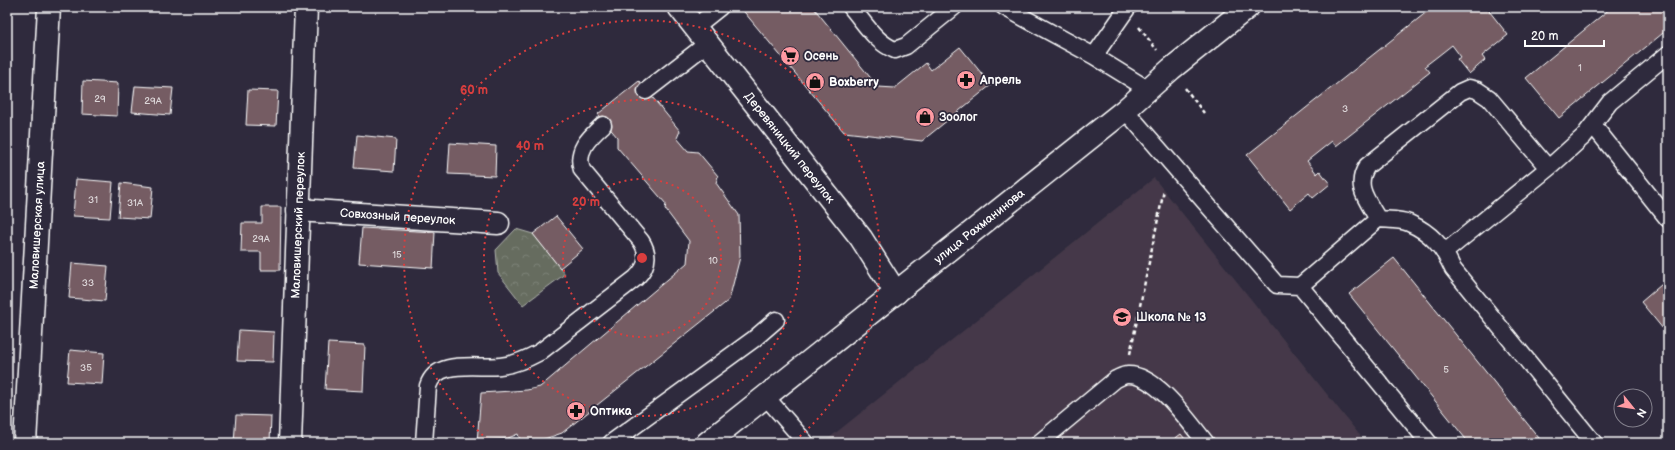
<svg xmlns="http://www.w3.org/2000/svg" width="1675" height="450" font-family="'Balsamiq Sans',sans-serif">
	<defs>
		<pattern id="forest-crowns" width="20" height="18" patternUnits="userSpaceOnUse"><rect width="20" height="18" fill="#666c5f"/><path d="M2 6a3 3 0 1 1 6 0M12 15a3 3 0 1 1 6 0" fill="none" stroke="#7d8277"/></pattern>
	</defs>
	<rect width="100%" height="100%" fill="#2f2a3d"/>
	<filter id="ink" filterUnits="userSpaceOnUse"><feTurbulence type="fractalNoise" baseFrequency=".025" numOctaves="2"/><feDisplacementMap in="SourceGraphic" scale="8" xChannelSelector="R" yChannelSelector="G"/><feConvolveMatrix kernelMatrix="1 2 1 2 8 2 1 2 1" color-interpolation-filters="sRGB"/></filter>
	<g filter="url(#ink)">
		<path fill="#443948" d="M1154,178l212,265h-543z"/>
		<path fill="url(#forest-crowns)" stroke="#b2b6af" d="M516,229l17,5 32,40 -42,31 -25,-32 -2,-23z"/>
		<path fill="#745c63" stroke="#fff" d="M740,7h73l65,80 17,1 31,-25 5,7 29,-23 31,38 -69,56 -78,-9z
			M1433,7h53l22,28 -26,21 3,4 -16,14 -12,-15 4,-2 -9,-12 -14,11 -13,10 5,6 -94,74 -4,-5 -25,20 10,13 3,-3 10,13 -17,14 -4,-5 -19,16 -43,-54z
			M1612,7h56v22l-109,89 -33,-40z
			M83,81l35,2 -1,33 -35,-2z
			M639,81l41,50 -3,7 11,13 10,1 20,24 -2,7 23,32 1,42 -11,43 -167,133 -29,10h-12l-3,-9 -12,5 -29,3 4,-49 46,-3 13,-3 147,-124 2,-22 -24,-32 1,-5 -49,-57v-10l-19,-23z
			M135,86l38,2 -3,27 -38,-3z
			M248,90l30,1 -2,35 -30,-1z
			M7,96l3,1 -2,31h-1z
			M357,135l39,4 -2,32 -40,-3z
			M450,143l46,3 -1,30 -47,-2z
			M76,179l37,3 -3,36 -37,-2z
			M121,183l32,4 -3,32 -32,-2z
			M262,207h19l-1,63h-19v-18h-20l1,-29h20z
			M556,216l27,33 -23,19 -27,-34z
			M362,228l73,4 -2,36 -74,-5z
			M1394,258l149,185h-74l-120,-149z
			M72,263l36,3 -3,35 -36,-3z
			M1668,279v56l-27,-33z
			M239,330l35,2 -1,30 -36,-1z
			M328,343l37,2 -2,46 -38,-2z
			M70,350l34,3 -2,31 -35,-2z
			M236,415l35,1 -1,27h-36z
			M1181,434l7,9h-19z"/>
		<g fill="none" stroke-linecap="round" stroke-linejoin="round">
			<g stroke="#fff" stroke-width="19">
				<path id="service" d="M851,7c13,15 25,36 44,43l11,-4 48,-39
					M1004,7l90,49 55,34
					M695,27l25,-20
					M1094,56l34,-49
					M646,91l62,-48
					M1125,110l152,175 23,1 78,-67c9,1 22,0 31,4 23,10 34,24 44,46l141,174
					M1593,125l75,94
					M1378,219c-11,-19 -24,-33 -11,-53l93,-74 9,-4 8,2 12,8 59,70
					M1445,252l107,-87 32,-29 26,-34 58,-48
					M1300,286l129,157
					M766,397l40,46
					M424,443l4,-57c9,-28 49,-17 72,-20 14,-1 27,-7 40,-14l96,-74c12,-12 14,-23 5,-37l-59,-71c-7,-20 8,-33 21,-45
					M611,443l143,-104 22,-19
					M1039,443l77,-64c3,-1 7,-4 11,-4 29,-2 62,47 79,68"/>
			</g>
			<g stroke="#fff" stroke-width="25">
				<g id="minor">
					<path id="s1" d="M679,7l182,231 35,55"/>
					<path id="s2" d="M298,210l200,13"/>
					<path id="s3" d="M25,443l24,-436"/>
					<path id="s4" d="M290,443l16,-436"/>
				</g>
			</g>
			<g stroke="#fff" stroke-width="25">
				<g id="tertiary">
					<path id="s5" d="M707,443l418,-333 46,-41 77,-62"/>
				</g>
			</g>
			<path stroke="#fff" stroke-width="2.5" stroke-dasharray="4 3" stroke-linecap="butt" d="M1139,27l18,23
				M1185,88l19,25
				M1130,354l34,-164"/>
			<use href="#service" stroke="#2f2a3d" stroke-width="16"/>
			<use href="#minor" stroke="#2f2a3d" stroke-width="22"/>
			<use href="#tertiary" stroke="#2f2a3d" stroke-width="22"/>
		</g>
	</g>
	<g fill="none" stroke="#da3e3e" stroke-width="2" stroke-dasharray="2 4">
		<circle cx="642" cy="258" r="79"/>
		<circle cx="642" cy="258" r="158"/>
		<path d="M492 443A238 238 0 1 1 792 443"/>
	</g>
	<defs>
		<g id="supermarket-disc" transform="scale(1)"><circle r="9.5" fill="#ff9aa2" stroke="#2f2a3d"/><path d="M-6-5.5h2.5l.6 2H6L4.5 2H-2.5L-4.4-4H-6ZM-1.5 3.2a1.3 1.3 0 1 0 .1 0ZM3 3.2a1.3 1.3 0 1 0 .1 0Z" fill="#111"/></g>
		<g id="pharmacy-disc" transform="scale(1)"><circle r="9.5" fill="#ff9aa2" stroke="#2f2a3d"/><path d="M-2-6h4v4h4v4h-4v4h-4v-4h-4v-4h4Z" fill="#111"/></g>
		<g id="shop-disc" transform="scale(1)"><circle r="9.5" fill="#ff9aa2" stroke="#2f2a3d"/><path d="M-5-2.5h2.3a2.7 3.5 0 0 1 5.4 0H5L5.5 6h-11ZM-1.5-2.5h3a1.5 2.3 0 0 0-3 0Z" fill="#111"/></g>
		<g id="school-disc" transform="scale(1)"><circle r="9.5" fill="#ff9aa2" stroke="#2f2a3d"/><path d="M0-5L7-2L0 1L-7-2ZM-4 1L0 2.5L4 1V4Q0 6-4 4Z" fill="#111"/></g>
	</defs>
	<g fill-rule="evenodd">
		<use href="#supermarket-disc" x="790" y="56"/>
		<use href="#pharmacy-disc" x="966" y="80"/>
		<use href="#shop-disc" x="815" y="82"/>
		<use href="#shop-disc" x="925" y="117"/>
		<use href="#school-disc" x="1122" y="317"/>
		<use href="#pharmacy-disc" x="576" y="411"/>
	</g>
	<g text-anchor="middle" stroke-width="3.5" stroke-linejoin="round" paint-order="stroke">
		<g font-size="10" fill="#dcd6d8">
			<text x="1580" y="71">1</text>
			<text x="100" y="102">29</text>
			<text x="153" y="104">29А</text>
			<text x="1345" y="112">3</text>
			<text x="93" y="203">31</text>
			<text x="135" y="206">31А</text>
			<text x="261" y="242">29А</text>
			<text x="397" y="258">15</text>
			<text x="713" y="264">10</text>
			<text x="88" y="286">33</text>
			<text x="86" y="371">35</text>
			<text x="1446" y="373">5</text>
		</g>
		<g font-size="12" font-weight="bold" fill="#fff" stroke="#2f2a3d" text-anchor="start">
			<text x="804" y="60">Осень</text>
			<text x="980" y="84">Апрель</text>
			<text x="829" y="86">Boxberry</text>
			<text x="939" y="121">Зоолог</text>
			<text x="1136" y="321">Школа № 13</text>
			<text x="590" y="415">Оптика</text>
		</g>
		<g font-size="12" fill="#fff" stroke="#2f2a3d">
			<text dy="4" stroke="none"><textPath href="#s1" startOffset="179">Деревяницкий переулок</textPath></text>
			<text dy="4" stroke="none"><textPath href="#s2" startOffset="100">Совхозный переулок</textPath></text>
			<text dy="4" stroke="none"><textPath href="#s3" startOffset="218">Маловишерская улица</textPath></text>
			<text dy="4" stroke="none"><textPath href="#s4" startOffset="218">Маловишерский переулок</textPath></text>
			<text dy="4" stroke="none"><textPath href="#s5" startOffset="348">улица Рахманинова</textPath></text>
		</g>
	</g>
	<circle cx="642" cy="258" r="6" fill="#da3e3e" stroke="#2f2a3d" stroke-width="2"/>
	<g font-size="12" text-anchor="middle" font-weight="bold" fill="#da3e3e" stroke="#2f2a3d" stroke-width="3.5" stroke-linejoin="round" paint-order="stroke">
		<text x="474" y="94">60 m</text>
		<text x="530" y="150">40 m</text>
		<text x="586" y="206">20 m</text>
	</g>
	<rect width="1675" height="450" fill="none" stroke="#2f2a3d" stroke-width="24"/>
	<rect x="12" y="12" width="1651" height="426" fill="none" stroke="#fff" stroke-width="1.5" filter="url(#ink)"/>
	<g transform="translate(1633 408) rotate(120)"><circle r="19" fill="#2f2a3d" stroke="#827f8b"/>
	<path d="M0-3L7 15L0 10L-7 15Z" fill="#ff9aa2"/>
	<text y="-6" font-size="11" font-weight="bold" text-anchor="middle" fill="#ffffff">N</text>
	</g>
	<path d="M1525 40v6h79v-6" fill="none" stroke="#ffffff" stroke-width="2"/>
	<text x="1531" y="40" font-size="12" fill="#ffffff" stroke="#2f2a3d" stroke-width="3" paint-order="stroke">20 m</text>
</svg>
